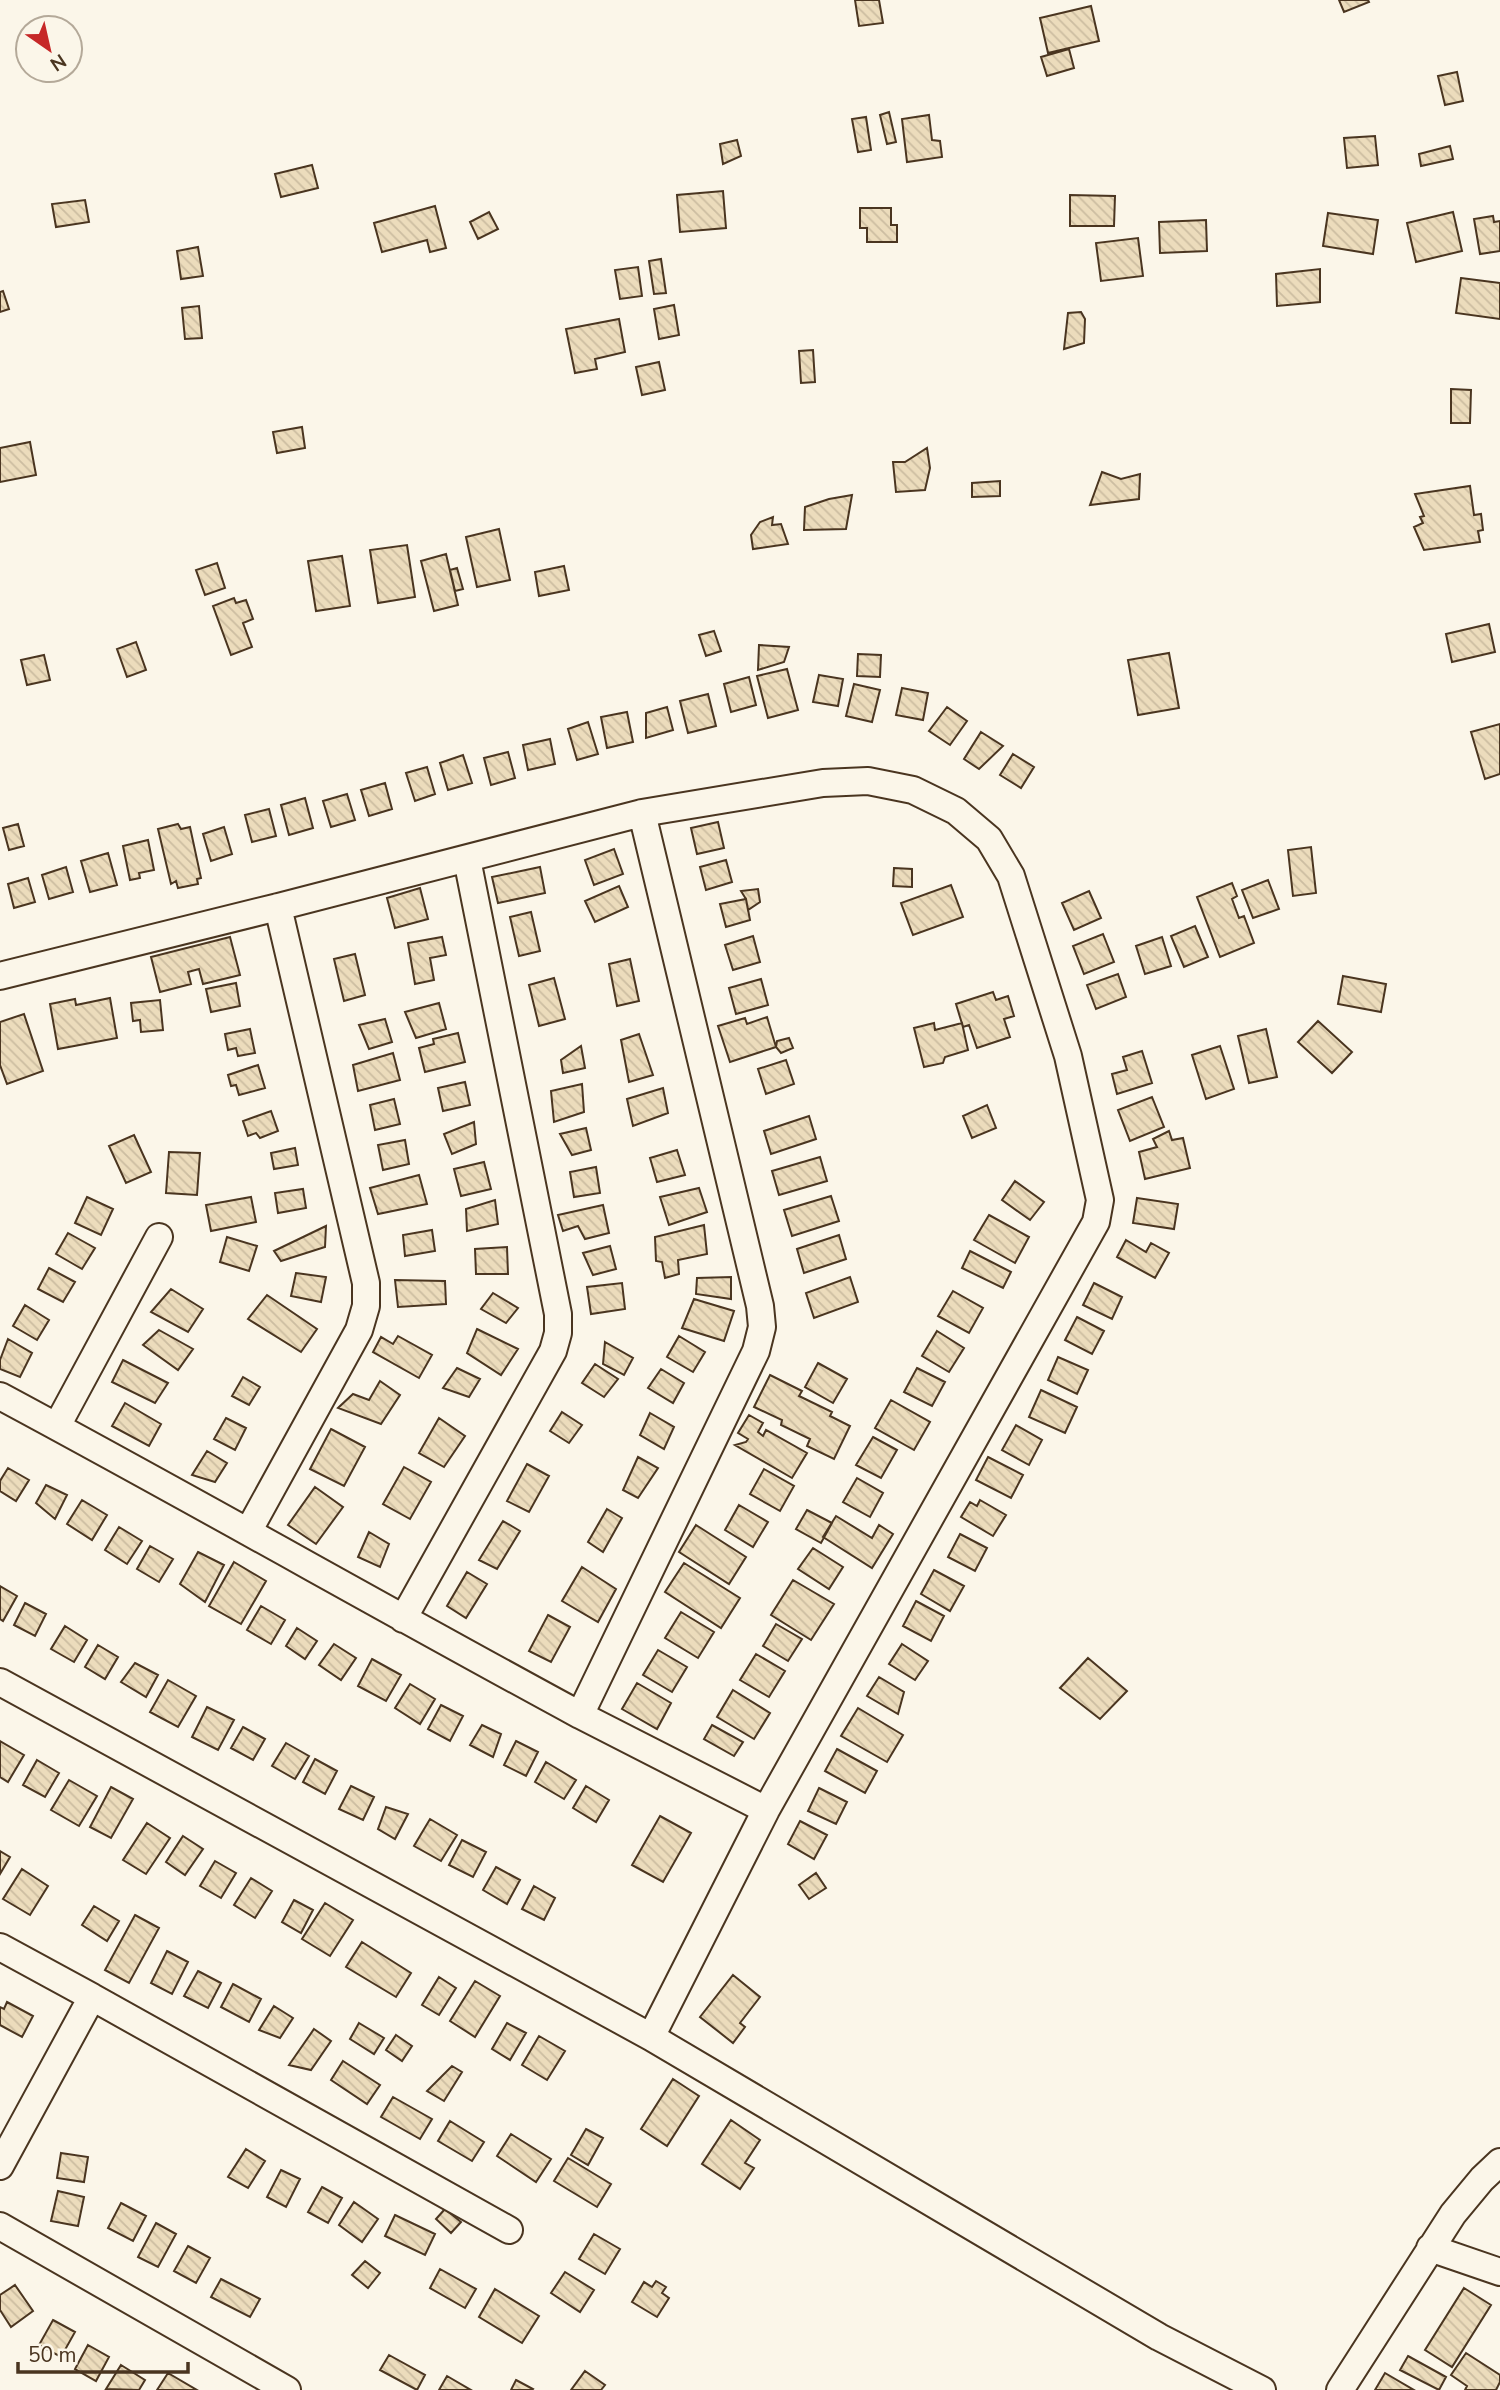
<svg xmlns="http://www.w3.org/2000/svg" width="1500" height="2390" font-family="'Nunito Sans',sans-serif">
	<defs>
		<pattern id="building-back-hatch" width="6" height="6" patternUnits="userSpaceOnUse" patternTransform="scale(1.75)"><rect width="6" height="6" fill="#ecdcbc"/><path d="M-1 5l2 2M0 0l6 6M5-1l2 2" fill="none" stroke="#ccbda1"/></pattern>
	</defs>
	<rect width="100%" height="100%" fill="#fbf6e9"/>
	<path fill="url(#building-back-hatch)" stroke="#4a3520" stroke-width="2" d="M855,0h24l4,23 -24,3z
		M1339,0h29l1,2 -25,10z
		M1091,6l8,35 -51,12 -8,-35z
		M1069,49l5,19 -27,8 -6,-19z
		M1457,72l6,29 -18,4 -7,-29z
		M889,112l7,30 -9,2 -7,-29z
		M929,115l3,25 8,1 2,16 -35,5 -5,-43z
		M866,117l5,33 -13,2 -6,-33z
		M1375,136l3,29 -31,3 -3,-30z
		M737,140l4,16 -18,8 -3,-20z
		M1450,146l3,13 -32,7 -2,-12z
		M312,165l6,23 -37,9 -6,-23z
		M723,191l3,37 -46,4 -3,-37z
		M1070,195l45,1 -1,30h-44z
		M85,200l4,22 -33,5 -4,-23z
		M435,206l11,42 -16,4 -3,-12 -45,12 -8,-29z
		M860,208h31v17h6v17h-30v-14h-7z
		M489,212l9,17 -20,10 -8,-17z
		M1453,212l9,39 -46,11 -9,-39z
		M1328,213l50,7 -5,34 -50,-8z
		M1493,216l1,6 6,-1v30l-20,3 -6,-35z
		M1206,220l1,31 -47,2 -1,-31z
		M1138,238l5,38 -42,5 -5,-38z
		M198,247l5,29 -22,3 -4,-28z
		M661,259l5,34 -12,1 -5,-33z
		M638,267l4,29 -22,3 -5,-29z
		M1320,269v33l-43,4 -1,-32z
		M1461,278l39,5v36l-44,-6z
		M3,291l6,18 -9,3v-20z
		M674,305l5,30 -20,4 -5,-30z
		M199,306l3,32 -17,1 -3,-31z
		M1081,312l4,7 -1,24 -20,6 4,-36z
		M619,319l6,33 -30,7 2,10 -22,4 -9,-44z
		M813,350l2,32 -14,1 -2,-32z
		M659,362l6,28 -23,5 -6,-28z
		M1451,389l20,1 -1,33h-19z
		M302,427l3,21 -28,5 -4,-21z
		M30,442l6,33 -36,7v-34z
		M927,448l3,20 -5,22 -29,2 -3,-30h12z
		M1102,472l19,7 19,-5 -1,25 -49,6z
		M1000,481v15l-28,1v-14z
		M1470,486l4,29 7,-1 2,16 -5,1 2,11 -56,8 -10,-23 9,-4 -3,-6 4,-1 -9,-22z
		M852,495l-6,34 -42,1 1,-23 24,-8z
		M773,517l-1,8 9,-1 7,20 -35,5 -2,-14 9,-13z
		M499,529l11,51 -33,7 -11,-50z
		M407,545l8,52 -37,6 -8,-53z
		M446,554l12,51 -24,6 -13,-50z
		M342,556l8,50 -34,5 -8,-50z
		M217,563l8,25 -20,7 -9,-25z
		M564,566l5,24 -30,6 -4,-24z
		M457,568l6,21 -8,2 -5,-21z
		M234,598l2,5 10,-3 7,19 -10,4 9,24 -21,8 -18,-49z
		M1489,624l6,28 -43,10 -6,-28z
		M714,631l7,20 -15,5 -7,-21z
		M136,642l10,28 -19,7 -10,-28z
		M759,645l30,2 -5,15 -26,8z
		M1169,653l10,55 -41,7 -10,-55z
		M858,654l23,1 -1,22 -23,-1z
		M44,655l6,25 -23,5 -6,-25z
		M787,669l11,41 -30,8 -11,-42z
		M819,675l24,4 -5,27 -25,-4z
		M749,677l7,28 -25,7 -7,-28z
		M854,684l26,6 -8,32 -26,-6z
		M902,688l26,5 -5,27 -27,-5z
		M708,694l8,32 -28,7 -8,-32z
		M667,707l6,23 -27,8v-25z
		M947,707l20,14 -17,24 -21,-14z
		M627,712l6,30 -26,6 -6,-31z
		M588,722l10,32 -21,6 -9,-31z
		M1500,724v50l-15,5 -14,-47z
		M981,732l22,14 -24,23 -15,-10z
		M550,739l5,25 -27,6 -5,-25z
		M508,752l7,26 -24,7 -7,-27z
		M1013,754l21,13 -13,21 -21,-13z
		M463,755l9,28 -24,7 -8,-27z
		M427,767l8,27 -20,7 -9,-28z
		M385,783l7,26 -23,7 -8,-26z
		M347,794l8,26 -24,7 -8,-26z
		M305,798l8,30 -24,7 -8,-30z
		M269,809l7,27 -24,6 -7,-27z
		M718,822l6,26 -27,6 -6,-26z
		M18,824l6,22 -15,4 -6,-22z
		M178,824l3,5 9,-2 11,51 -4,1 1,5 -20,4 -2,-7 -5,3 -13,-55z
		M224,827l8,27 -21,7 -8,-27z
		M148,840l6,30 -15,3 1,5 -10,2 -7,-34z
		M1311,847l5,46 -23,3 -5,-46z
		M614,849l9,25 -29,11 -9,-25z
		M108,853l9,32 -27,7 -9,-31z
		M726,860l6,22 -26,8 -6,-23z
		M66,867l7,25 -24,7 -7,-24z
		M540,867l5,26 -47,10 -6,-26z
		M894,868l18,1v18l-19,-1z
		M28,878l7,24 -21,6 -6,-24z
		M1268,880l11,29 -26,9 -11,-28z
		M1232,883l5,13 -5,3 7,19 5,-2 10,27 -34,14 -23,-60z
		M951,885l12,32 -50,18 -12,-32z
		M619,886l9,21 -33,15 -10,-21z
		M420,888l8,31 -33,9 -8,-30z
		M758,889l2,13 -12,8 -2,-11 -5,-8z
		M1089,891l12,27 -27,12 -12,-27z
		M746,899l4,21 -24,7 -6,-23z
		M531,912l9,39 -21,5 -9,-39z
		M1195,926l13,31 -24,10 -13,-31z
		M1103,934l11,28 -30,12 -11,-28z
		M753,936l7,26 -27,8 -8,-25z
		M230,937l10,38 -37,9 -4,-15 -11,3 3,12 -31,8 -9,-35z
		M442,937l4,18 -16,3 4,22 -19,4 -7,-41z
		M1162,937l9,29 -26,8 -9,-28z
		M355,954l10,41 -21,6 -10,-42z
		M630,959l9,42 -22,5 -8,-42z
		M1118,974l8,23 -30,12 -9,-24z
		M1343,976l43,8 -5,28 -43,-8z
		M554,978l11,41 -26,7 -10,-41z
		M761,979l7,26 -32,9 -7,-26z
		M236,983l4,23 -29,6 -5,-23z
		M993,992l3,8 12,-4 6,20 -10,3 6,18 -33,11 -8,-23 -6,2 -7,-23z
		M110,998l7,40 -59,11 -8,-45 25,-5 1,6z
		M160,1000l3,30 -22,2 -1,-12 -7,1 -2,-18z
		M439,1003l7,26 -30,9 -11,-26z
		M24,1014l19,57 -36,13 -7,-19v-43z
		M767,1017l9,30 -46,15 -12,-36 27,-8 2,6z
		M385,1019l7,23 -23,7 -10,-24z
		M1318,1021l34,31 -20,21 -34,-31z
		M934,1023l1,7 27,-7 6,27 -23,7 -2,6 -19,4 -10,-39z
		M250,1029l5,24 -17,3 -2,-8 -8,2 -3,-16z
		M1266,1029l11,48 -28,6 -11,-47z
		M458,1033l7,29 -40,10 -6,-24 15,-4 -1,-5z
		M639,1034l14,41 -24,7 -8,-42z
		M789,1038l4,10 -12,5 -5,-6 1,-6z
		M581,1046l4,22 -22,5 -2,-13z
		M1220,1046l14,43 -28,10 -14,-44z
		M1142,1051l10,32 -35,11 -5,-20 15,-4 -4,-13z
		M393,1053l7,27 -42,11 -5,-26z
		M786,1060l8,24 -28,10 -8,-25z
		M258,1065l7,23 -26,7 -3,-10 -5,1 -3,-11z
		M465,1082l5,23 -27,6 -5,-23z
		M582,1084l2,28 -30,10 -3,-31z
		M663,1088l5,25 -35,13 -6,-27z
		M1152,1097l12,30 -34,14 -12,-31z
		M394,1099l6,25 -25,6 -5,-25z
		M987,1105l9,23 -24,10 -9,-22z
		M271,1111l7,20 -18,7 -4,-5 -8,3 -5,-15z
		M809,1116l7,23 -45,15 -7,-23z
		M474,1122l2,22 -24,10 -8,-20z
		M586,1128l5,22 -19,5 -12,-21z
		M1169,1131l3,9 11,-2 7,30 -45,11 -6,-27 18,-5 -4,-8z
		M134,1135l17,37 -25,11 -17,-37z
		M405,1140l4,24 -26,6 -5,-25z
		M295,1148l3,17 -24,4 -3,-16z
		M677,1150l8,25 -28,7 -7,-24z
		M169,1152l31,1 -3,42 -31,-2z
		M820,1157l7,24 -48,14 -7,-24z
		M484,1162l7,27 -30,7 -7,-27z
		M596,1167l4,26 -26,4 -4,-25z
		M419,1175l8,29 -49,10 -8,-26z
		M1015,1181l29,21 -14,18 -28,-20z
		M699,1188l8,24 -38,13 -9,-28z
		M303,1189l3,19 -28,5 -3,-20z
		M831,1196l8,25 -47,15 -8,-26z
		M87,1197l26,12 -12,26 -26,-12z
		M251,1197l5,25 -45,9 -5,-26z
		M1137,1198l41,6 -4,25 -41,-6z
		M495,1200l3,24 -31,7 -1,-22z
		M603,1205l6,28 -24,6 -7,-13 -15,5 -5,-16z
		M989,1215l40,22 -14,26 -41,-23z
		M704,1225l3,29 -29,6 1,14 -14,4 -3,-16 -6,-1 -1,-24z
		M326,1226l-1,21 -44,14 -7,-10z
		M432,1230l3,21 -30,5 -2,-21z
		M68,1233l27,15 -13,21 -26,-15z
		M839,1235l7,24 -42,14 -7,-24z
		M227,1237l30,9 -8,25 -29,-9z
		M1126,1240l20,12 5,-9 18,10 -14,25 -38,-21z
		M610,1246l6,23 -23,6 -10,-22z
		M507,1247l1,27h-32l-1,-25z
		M970,1251l41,21 -8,16 -41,-20z
		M49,1268l26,14 -12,20 -25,-13z
		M296,1273l30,4 -5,25 -30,-6z
		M731,1277v22l-35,-5 1,-16z
		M850,1277l8,25 -44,16 -8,-25z
		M395,1280l50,1 1,23 -48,3z
		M622,1283l3,26 -34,5 -4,-27z
		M1094,1283l28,14 -10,22 -29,-14z
		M171,1289l32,20 -15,23 -37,-20z
		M953,1291l30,17 -14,25 -31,-17z
		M493,1293l25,15 -12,15 -25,-14z
		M267,1295l50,34 -16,23 -53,-33z
		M694,1299l40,12 -10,30 -42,-13z
		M25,1305l24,15 -12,20 -24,-14z
		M1077,1317l27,14 -12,23 -27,-14z
		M477,1329l41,20 -17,26 -34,-22z
		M159,1330l34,19 -15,21 -35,-25z
		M937,1331l27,17 -15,24 -27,-16z
		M398,1336l34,19 -13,23 -46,-26 8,-15 12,7z
		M679,1336l26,16 -12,20 -26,-15z
		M8,1339l24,14 -12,24 -20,-8v-9z
		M605,1342l28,16 -9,17 -21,-11z
		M1058,1357l30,13 -11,24 -29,-14z
		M123,1360l45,23 -13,20 -43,-21z
		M818,1363l29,16 -14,24 -28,-16z
		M595,1364l23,15 -14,18 -22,-14z
		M457,1368l23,11 -11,18 -26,-9z
		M917,1368l28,14 -13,24 -28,-14z
		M661,1369l23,14 -11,20 -25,-15z
		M770,1375l32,16 -3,5 33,16 -2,4 20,10 -16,33 -27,-13 3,-7 -29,-14 1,-5 -28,-13z
		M243,1377l17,10 -11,18 -17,-9z
		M380,1381l20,14 -19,29 -43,-16 15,-14 16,6z
		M1041,1390l36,17 -12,26 -36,-16z
		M891,1400l39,22 -16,28 -39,-22z
		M125,1403l36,21 -12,22 -37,-20z
		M562,1412l20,13 -13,18 -19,-12z
		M650,1413l24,14 -10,22 -24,-14z
		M749,1415l14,8 -5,9 5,4 3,-6 41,23 -15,25 -57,-33 11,-3 2,-3 -10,-6z
		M226,1418l20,10 -11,22 -21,-11z
		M439,1418l26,18 -21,31 -25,-14z
		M1016,1425l26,15 -13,25 -27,-15z
		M331,1429l34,18 -21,39 -34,-17z
		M873,1437l24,13 -16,28 -25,-13z
		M207,1451l20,12 -12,19 -23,-7z
		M638,1457l20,11 -20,30 -15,-8z
		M988,1457l35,18 -12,23 -35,-18z
		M527,1464l22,12 -20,36 -22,-11z
		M404,1467l27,15 -21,37 -27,-15z
		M8,1468l21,12 -13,21 -16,-10v-10z
		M764,1469l30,17 -14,25 -30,-17z
		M857,1478l26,15 -13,24 -27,-15z
		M46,1485l21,10 -12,24 -19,-16z
		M315,1487l28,20 -27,37 -28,-19z
		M82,1500l25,15 -15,25 -25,-16z
		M980,1500l26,15 -13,21 -32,-19 9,-15 7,4z
		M739,1505l29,17 -15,25 -28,-17z
		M607,1509l15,9 -19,34 -15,-10z
		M807,1510l25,13 -11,20 -25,-14z
		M836,1516l36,22 7,-13 14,9 -21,34 -49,-31z
		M503,1521l17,10 -23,38 -18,-9z
		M696,1525l50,32 -17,27 -50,-32z
		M119,1527l23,14 -15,23 -22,-14z
		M369,1532l20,12 -9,23 -22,-10z
		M960,1534l27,14 -12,23 -27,-14z
		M150,1546l23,13 -14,23 -22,-13z
		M813,1548l30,19 -14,22 -31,-20z
		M198,1552l26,13 -19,37 -25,-18z
		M234,1562l32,19 -25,43 -32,-18z
		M684,1563l56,35 -19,30 -56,-36z
		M582,1567l34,22 -18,33 -36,-21z
		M934,1570l30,16 -14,25 -29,-17z
		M467,1572l20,12 -21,34 -19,-12z
		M793,1580l41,24 -23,36 -40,-25z
		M0,1586l17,10 -14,25 -3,-2z
		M916,1601l28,15 -13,25 -28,-15z
		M25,1603l21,11 -11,22 -21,-11z
		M261,1606l24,14 -14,24 -24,-14z
		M681,1612l33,20 -16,26 -33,-20z
		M548,1615l22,12 -19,35 -22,-11z
		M776,1624l26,15 -14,22 -25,-15z
		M65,1626l22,14 -13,22 -23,-13z
		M297,1628l20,13 -12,18 -19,-13z
		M334,1644l22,14 -15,22 -22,-15z
		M902,1644l26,17 -13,19 -26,-16z
		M98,1645l20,12 -13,22 -20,-12z
		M658,1650l29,17 -15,25 -29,-17z
		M756,1654l29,17 -16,26 -29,-17z
		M1088,1658l39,33 -27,28 -40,-31z
		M372,1659l29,16 -15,26 -28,-15z
		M135,1663l23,12 -12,22 -25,-15z
		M879,1677l25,15 -6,22 -31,-18z
		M168,1680l28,16 -18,31 -28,-15z
		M637,1683l34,20 -14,26 -35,-20z
		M410,1684l25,15 -15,25 -25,-16z
		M733,1690l37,23 -16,26 -37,-22z
		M441,1705l22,11 -13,25 -22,-12z
		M207,1707l27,13 -16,30 -26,-13z
		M858,1708l45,27 -16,27 -46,-26z
		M482,1725l19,9 -8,23 -23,-12z
		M712,1725l31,17 -9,14 -30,-17z
		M243,1727l22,12 -12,21 -22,-12z
		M0,1741l24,14 -16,27 -8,-5z
		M516,1741l22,11 -12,24 -22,-11z
		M286,1743l23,13 -14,23 -23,-13z
		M837,1749l40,22 -12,22 -40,-22z
		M315,1759l22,12 -12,23 -22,-12z
		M37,1760l22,13 -14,24 -22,-12z
		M546,1762l30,18 -12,19 -29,-17z
		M69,1780l28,16 -18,30 -28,-16z
		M351,1786l23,11 -11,23 -24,-11z
		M586,1786l23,14 -13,22 -23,-14z
		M111,1787l22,12 -22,39 -21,-11z
		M819,1788l28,14 -11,22 -28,-13z
		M386,1807l22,7 -13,25 -17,-10z
		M660,1816l31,17 -28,49 -31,-17z
		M430,1819l27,16 -16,26 -27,-15z
		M800,1821l27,14 -13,24 -26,-15z
		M147,1823l23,15 -24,36 -23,-14z
		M183,1836l20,13 -18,26 -19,-13z
		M462,1840l24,12 -13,25 -24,-12z
		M0,1851l10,6 -10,17z
		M215,1861l21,12 -15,25 -21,-12z
		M496,1867l24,13 -13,24 -24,-14z
		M22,1869l26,17 -18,29 -27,-16z
		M816,1873l10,15 -17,11 -10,-14z
		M251,1878l21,13 -17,27 -21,-13z
		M534,1886l21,12 -11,22 -22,-11z
		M294,1900l19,10 -12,23 -19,-11z
		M325,1903l28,17 -23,36 -28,-17z
		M94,1906l25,15 -12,20 -25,-16z
		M135,1915l24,13 -30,55 -24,-13z
		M362,1942l49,31 -15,24 -50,-30z
		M167,1951l21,11 -16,32 -21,-11z
		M198,1971l23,12 -13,25 -24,-12z
		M733,1975l27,22 -20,26 5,4 -12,16 -33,-26z
		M439,1977l17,11 -17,27 -17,-10z
		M475,1981l25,15 -25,41 -25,-16z
		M233,1984l28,15 -12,23 -28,-15z
		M7,2002l26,14 -11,21 -22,-12v-18l4,2z
		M274,2006l19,12 -13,20 -21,-8z
		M359,2023l25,15 -10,16 -24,-15z
		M507,2023l19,10 -16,27 -18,-11z
		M314,2029l17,12 -20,29 -22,-5z
		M396,2035l16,11 -10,15 -16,-11z
		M539,2036l26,15 -18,29 -25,-15z
		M343,2061l37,24 -13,19 -36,-24z
		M452,2066l10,6 -18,29 -17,-10z
		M673,2079l26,17 -32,50 -26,-17z
		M393,2097l39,22 -12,20 -39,-22z
		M731,2120l29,20 -15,23 9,5 -14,21 -38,-25z
		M450,2121l34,21 -12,19 -34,-20z
		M586,2129l17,9 -15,27 -17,-10z
		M511,2134l40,25 -15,23 -39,-26z
		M246,2149l19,12 -17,27 -20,-11z
		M61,2153l27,4 -4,25 -27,-4z
		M568,2158l43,26 -14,23 -43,-26z
		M281,2170l19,9 -14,28 -19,-10z
		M322,2187l20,11 -14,25 -20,-11z
		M58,2191l26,6 -6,29 -27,-5z
		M354,2202l24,17 -16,23 -23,-17z
		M121,2203l25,13 -13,25 -25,-13z
		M445,2209l16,13 -10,11 -15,-14z
		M395,2215l40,19 -10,21 -40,-19z
		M156,2223l20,11 -18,33 -20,-10z
		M594,2234l26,15 -15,25 -26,-15z
		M188,2246l22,12 -14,25 -22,-12z
		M365,2261l15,12 -12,15 -16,-13z
		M440,2269l36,20 -11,19 -35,-20z
		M565,2272l29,18 -14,22 -29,-19z
		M221,2279l39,20 -10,18 -39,-20z
		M656,2281l10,6 -4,6 7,5 -12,19 -25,-15 12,-20 8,5z
		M15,2285l18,26 -22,16 -11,-17v-15z
		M1464,2288l27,17 -39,62 -27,-17z
		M495,2289l44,27 -17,27 -43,-26z
		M53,2320l22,12 -14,25 -22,-12z
		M88,2345l21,12 -13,24 -21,-12z
		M1466,2353l34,22v7l-4,8h-31l2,-4 -16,-11z
		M389,2355l36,20 -8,15 -37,-20z
		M1408,2356l38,21 -7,13 -39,-20z
		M121,2365l24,15 -6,10 -33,-1z
		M585,2371l20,14 -4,5h-30z
		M168,2373l29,17h-40z
		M1385,2373l29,17h-39z
		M447,2376l24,14h-32z
		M516,2380l17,9 -1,1h-21z"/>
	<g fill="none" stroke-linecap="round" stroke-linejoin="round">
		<g stroke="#4a3520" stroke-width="30">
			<path id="minor" d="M642,813l118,493 2,21 -6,24 -176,364 186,95
				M0,976l278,-69 364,-94 181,-30 45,-2 45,9 43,21 33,28 22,37 57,180 32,144 -4,22 -330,588 -115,227
				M0,1396c194,104 386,214 580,319
				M57,1426l102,-189
				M249,1530l110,-200 7,-24v-23l-88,-376
				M403,1619l150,-268 5,-18v-19l-91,-455
				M0,1682l651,355 508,300 103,53
				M0,1947l92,50 -92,169
				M92,1997l417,233
				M0,2226l287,164
				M1430,2248l70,24
				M1340,2390l113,-176 29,-35 18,-17"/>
		</g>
		<use href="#minor" stroke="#fbf6e9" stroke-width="26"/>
	</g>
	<g transform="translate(49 49) rotate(146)"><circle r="33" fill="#fbf6e9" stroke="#b4a999" stroke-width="2"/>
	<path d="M0-5L12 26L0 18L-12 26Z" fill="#c62828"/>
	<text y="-10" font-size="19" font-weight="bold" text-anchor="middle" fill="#4a3520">N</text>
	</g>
	<path d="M18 2362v10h170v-10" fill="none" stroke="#4a3520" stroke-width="3.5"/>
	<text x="28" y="2362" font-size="21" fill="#4a3520" stroke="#fbf6e9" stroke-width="5" paint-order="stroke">50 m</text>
</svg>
